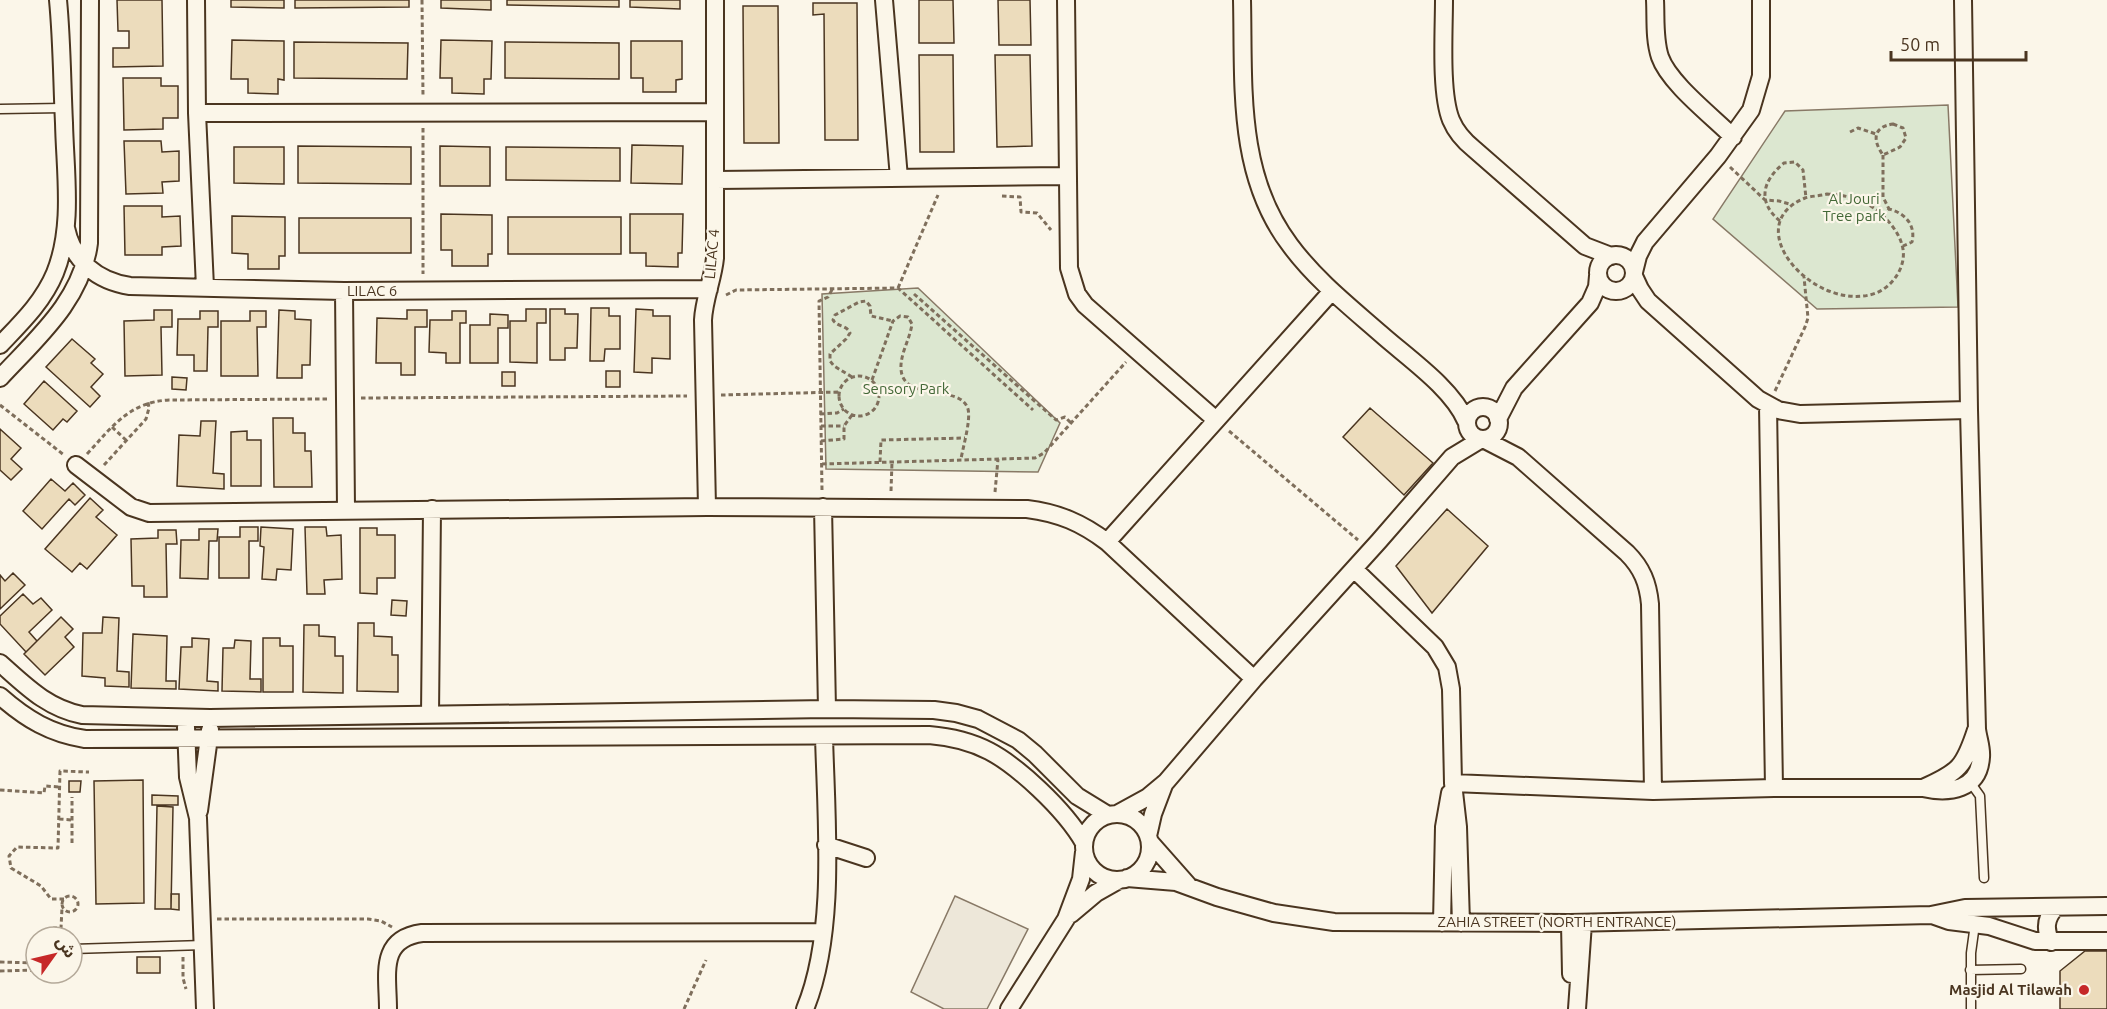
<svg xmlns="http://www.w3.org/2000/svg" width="2107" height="1009" font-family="Ubuntu,'Noto Sans Arabic',sans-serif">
	<rect width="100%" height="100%" fill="#fbf6e9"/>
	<path fill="#dce7d0" stroke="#887966" stroke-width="1.5" d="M1948,105l10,202 -141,2 -104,-90 72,-108z
		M918,288l142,135 -22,49 -212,-3 -4,-175z"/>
	<path fill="#ede7d9" stroke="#887966" stroke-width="1.5" d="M955,896l73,33 -41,80h-43l-33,-17z"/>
	<path fill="#ecdcbc" stroke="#4a3520" stroke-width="1.5" d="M117,0h45l1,66 -50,1v-19h16v-17h-11z
		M231,0h53v8l-53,-1z
		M295,0h114v7l-114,1z
		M441,0h50v10l-50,-2z
		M507,0h112v7l-112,-2z
		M630,0h50v9l-50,-2z
		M919,0h34l1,43h-35z
		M998,0h32l1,45h-32z
		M813,3h44l1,137h-33l-1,-126 -11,1z
		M743,6h35l1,137h-35z
		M232,40l52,1v39l-6,-1v15l-30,-1v-14h-17z
		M441,40l51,1 -1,38h-7v15l-32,-1v-15h-12z
		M631,41h51v38l-6,1v12h-33v-14h-12z
		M294,42l114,1 -1,36 -113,-1z
		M505,42l114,1v36l-114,-1z
		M919,55h34l1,97h-34z
		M995,55h35l2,91 -35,1z
		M123,78h38v8h17v32h-15v11l-39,1z
		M124,141h37l1,11 17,-1v30l-17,1 1,11 -37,1z
		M632,145l51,1 -1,38 -51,-1z
		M298,146l113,1v37l-113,-1z
		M440,146l50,1v39h-50z
		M234,147h50v37l-50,-1z
		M506,147l114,1v33l-114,-1z
		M124,206h38v11l18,-1 1,30 -19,1v8h-37z
		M441,214l51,1v39h-4v12h-36v-16h-11z
		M630,214h53l-1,39h-4v14l-32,-1v-13h-16z
		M232,216l53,1v39h-6v13h-31v-15l-16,-1z
		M508,217h113v37h-113z
		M299,218h112v35h-112z
		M591,308h18v8h11v33h-15l-1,12h-14z
		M526,309h20v14h-9v40l-27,-1v-41h16z
		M550,309h15v5h13l-1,34h-12v12h-15z
		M636,309l17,1v6h17v43l-18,-1v15l-18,-1z
		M154,310h18v17h-11l1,48 -37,1 -1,-55 30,-1z
		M279,310l16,1v8l16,1 -1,45h-8v13h-25z
		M407,310h20v17h-12v48h-14v-12h-25l1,-45 30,1z
		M200,311h18v16h-10l-1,44h-13v-16h-17l1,-36h22z
		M250,311h16v16h-9l1,49h-37v-55h29z
		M452,311h14v12h-6v40h-14v-10l-17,-1 1,-32h22z
		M490,314l18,1v13h-10v35h-28v-38h20z
		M72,339l23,20 -4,4 12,11 -12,13 9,9 -10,11 -44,-40z
		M606,371h14v16h-14z
		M502,372h13v14h-13z
		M172,377l15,1 -1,12 -14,-1z
		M44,381l33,30 -10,11 -4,-3 -10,11 -29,-26z
		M1370,408l63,55 -29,32 -61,-58z
		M273,418h20v15h12v18h6l1,36h-38z
		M201,421h15l-3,52 11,1v15l-47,-3 2,-51 21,1z
		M0,429l21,19 -10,11 11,10 -11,11 -11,-10z
		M247,431v9h14v46h-30v-54z
		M51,479l14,12 8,-8 12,12 -10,10 -6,-6 -27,30 -19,-18z
		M90,498l13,12 -7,7 21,18 -30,34 -7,-6 -8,9 -27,-23z
		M1447,509l41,37 -56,67 -36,-47z
		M240,527h18v14h-9v37h-30v-41h21z
		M261,527l32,2 -2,41 -14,-1 -1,11 -14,-1 2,-32 -4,-1z
		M305,527h21l1,9 14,-1 1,44 -18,1 1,14h-18z
		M360,528h17v7h18v43h-18v16l-17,-1z
		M199,529h19l-1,12h-8l-1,38 -28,-1 1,-38h18z
		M158,530h18l1,14h-11l1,53h-23v-11h-12l-1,-47 27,-1z
		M13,573l12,12 -25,24v-34l5,6z
		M23,594l10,10 8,-6 11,12 -23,22 8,9 -11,11 -26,-28v-8z
		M392,600l15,1 -1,15 -15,-1z
		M61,617l12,12 -8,8 9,10 -29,28 -21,-21z
		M103,617l16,1 -2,53 12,1v15l-24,-1v-8l-23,-2 1,-43h19z
		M358,623h16v13l18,1v18h6v37l-41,-1z
		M304,625h15v11l16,1v19h8v37l-40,-1z
		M133,634l34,2 -1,45h10v8l-45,-1z
		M192,638l17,1 -2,42 11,1v9l-39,-2 2,-42h11z
		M263,638h17v8h13v46h-30z
		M235,640l16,1 -1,38h11v13l-39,-1 1,-43h11z
		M143,780l1,123 -48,1 -2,-123z
		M69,781h12l-1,11h-11z
		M152,795l26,1v9h-26z
		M157,806l16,1 -2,102h-16z
		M171,894h8v16l-8,-1z
		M2085,951h22v58h-47v-38z
		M137,957h23v16h-23z"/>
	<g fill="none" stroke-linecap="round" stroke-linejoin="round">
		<g stroke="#4a3520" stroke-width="11">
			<path id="lane" d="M0,109l63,-1
				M1970,782l10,14 4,82
				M72,949l132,-4
				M1970,970l51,-1
				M1971,1009v-56l4,-29"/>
		</g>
		<g stroke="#4a3520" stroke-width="20">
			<path id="street" d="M196,0l1,113 8,174
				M884,0l15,178
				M1066,0l3,268 8,26 8,11 131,115
				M1242,0c2,84 -6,174 48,245 25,34 59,61 91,89 27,24 71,54 85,87
				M1444,0c0,31 -4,93 7,120 5,12 13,21 23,29l111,97 26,10
				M1655,0c1,18 -1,39 5,57 9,26 52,59 73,80
				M197,113l518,-1
				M716,180l350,-4
				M66,228c7,33 31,53 64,58l214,5 365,-2
				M1598 273a18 18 0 1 1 36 0a18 18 0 1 1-36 0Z
				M1634,272l4,-16 7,-14 73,-86 33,-46 10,-34v-76
				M1634,276l6,13 8,12 110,98 20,11 22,4 169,-4
				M344,291l2,218
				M0,345c21,-22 43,-43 55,-72 19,-47 10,-101 9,-150 -2,-41 -2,-82 -6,-123
				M0,378c37,-40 82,-78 89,-135l1,-243
				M1768,406l6,382
				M1467 423a16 16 0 1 1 32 0a16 16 0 1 1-32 0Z
				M1498,419l16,-31 76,-85 7,-16 1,-11
				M1485,440l33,17 109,96c15,15 21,30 23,51l3,187
				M76,465l55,42 18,6 558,-6 320,2c32,4 55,14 80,33l147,137
				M707,507l-4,-187c1,-21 10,-41 12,-62v-258
				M823,507l4,202
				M1107,542l225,-251
				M1354,569l81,78 12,20 4,22 2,94 5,44 3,96
				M0,663c26,23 47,45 82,52l128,3 617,-9 107,1 22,3 22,6 40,21 17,14 42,42 31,19
				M0,696c26,23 51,38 85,43l844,-4c49,4 75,21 110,54 18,17 33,33 45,54
				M430,715l2,-206
				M186,727l2,50 10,41 7,191
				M1453,783l200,8 121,-3h149c26,6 56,2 58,-31 1,-9 -3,-19 -4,-28l-8,-319 -6,-410
				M1923,788c36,-16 41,-21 53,-58
				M199,811l11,-81
				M1117,814l31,-17 18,-15 88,-103 125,-138 73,-84 28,-17
				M1084 847a33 33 0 1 1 66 0a33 33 0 1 1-66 0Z
				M1148,836l5,-22 11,-29
				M1150,842l38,43
				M826,845l40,13
				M1127,878l49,4 41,15 57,16 60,9 236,1 361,-8 34,-7 142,-2
				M1071,914l25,-21 23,-13
				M1932,915l17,6 40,5 46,15h72
				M1442,923l2,-96 6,-34
				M1570,923l1,51
				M2051,942c-6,-12 -6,-23 4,-34
				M388,1009c0,-34 -10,-70 34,-76l401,-1
				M805,1009c32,-77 21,-191 19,-273
				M1009,1009l57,-90 15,-40 3,-27
				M1577,1009l6,-86"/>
		</g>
		<path stroke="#7f6f5c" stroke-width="3" stroke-dasharray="4.5 3" stroke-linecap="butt" d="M422,0l1,97
			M1893,124l10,4 3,10 -6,9 -17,8c-10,-14 -11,-28 10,-31z
			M423,128v146
			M1850,132l8,-4 18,6
			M1883,155v42l6,12
			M1730,167l35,33 14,1 14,4
			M1827,194c17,1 34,4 48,15 11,8 24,23 27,36 6,19 -8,41 -26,48 -60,22 -140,-67 -71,-95 6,-2 15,-2 22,-4z
			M1002,196l18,1 1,15 16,1 14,17
			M1883,216l6,-7c16,4 27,16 23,33l-9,4
			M1780,221c-23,-19 -18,-40 4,-58l11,-1 8,8 3,28
			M898,288l40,-93
			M914,294l142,126 9,-3 6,6
			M726,295l10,-5 162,-2 135,122
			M839 396a20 20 0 1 1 40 0a20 20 0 1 1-40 0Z
			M852,377l-18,-11 -4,-5v-7l16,-15 4,-6c-3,-8 -13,-6 -17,-13l2,-5 24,-13 7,-1 4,5 1,10 22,5
			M872,380l21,-59 7,-5 8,1 4,7c-2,15 -12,30 -11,45 2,34 59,14 67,40 3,11 -5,38 -7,50
			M1775,391l30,-64 3,-9 -4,-41
			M721,395l118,-3
			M361,398l326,-2
			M0,405l64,50
			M820,414l17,-1 7,-4
			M821,426h23
			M112,427l15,14
			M1229,431l129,109
			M821,441l23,-2v-13l8,-11
			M87,454c25,-27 42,-52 82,-54l158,-1
			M880,462l1,-22 84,-2
			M822,464l213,-6 9,-5 82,-91
			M104,465l42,-46 3,-11 -1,-6
			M822,490l-3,-189 9,-4 5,-9
			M891,491l1,-29
			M995,492l3,-33
			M0,790l44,3 1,-7 15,1
			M59,819l13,1
			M72,843v-46
			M62 904a8 8 0 1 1 16 0a8 8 0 1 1-16 0Z
			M64,899h-13l-10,-13 -30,-18 -2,-12 8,-9 41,1 2,-77 29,1
			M217,919h151l13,2 11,6
			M53,937l1,-9h7l1,-20
			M183,957v21l3,11
			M0,962l36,1
			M33,963l2,-12
			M0,971l36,-1
			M684,1009l22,-49"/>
		<use href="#lane" stroke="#fbf6e9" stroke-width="8"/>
		<use href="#street" stroke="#fbf6e9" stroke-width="16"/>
	</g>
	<circle fill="#c62828" stroke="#fbf6e9" stroke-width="2" cx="2084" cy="990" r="6"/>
	<g text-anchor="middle" stroke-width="4.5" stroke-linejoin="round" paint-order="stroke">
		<g font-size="15" fill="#436837" stroke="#fbf6e9">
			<text x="1854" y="204">Al Jouri<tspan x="1854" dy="17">Tree park</tspan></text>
			<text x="906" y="394">Sensory Park</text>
		</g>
		<g font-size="15" fill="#4a3520" stroke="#fbf6e9">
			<text transform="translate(712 254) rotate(-85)" y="5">LILAC 4</text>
			<text x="372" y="296">LILAC 6</text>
			<text x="1557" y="927">ZAHIA STREET (NORTH ENTRANCE)</text>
		</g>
		<g font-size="15" font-weight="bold" fill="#4a3520" stroke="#fbf6e9" text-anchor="end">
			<text x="2072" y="995">Masjid Al Tilawah</text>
		</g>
	</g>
	<g transform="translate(54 955) rotate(56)"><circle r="28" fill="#fbf6e9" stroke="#b4a999" stroke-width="1.5"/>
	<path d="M0-4.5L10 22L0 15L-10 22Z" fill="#c62828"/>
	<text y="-9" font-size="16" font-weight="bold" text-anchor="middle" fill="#4a3520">ش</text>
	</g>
	<path d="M1891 51v9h135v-9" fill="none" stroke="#4a3520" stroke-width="3"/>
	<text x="1900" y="51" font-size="18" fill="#4a3520" stroke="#fbf6e9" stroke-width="4.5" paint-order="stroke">50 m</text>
</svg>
